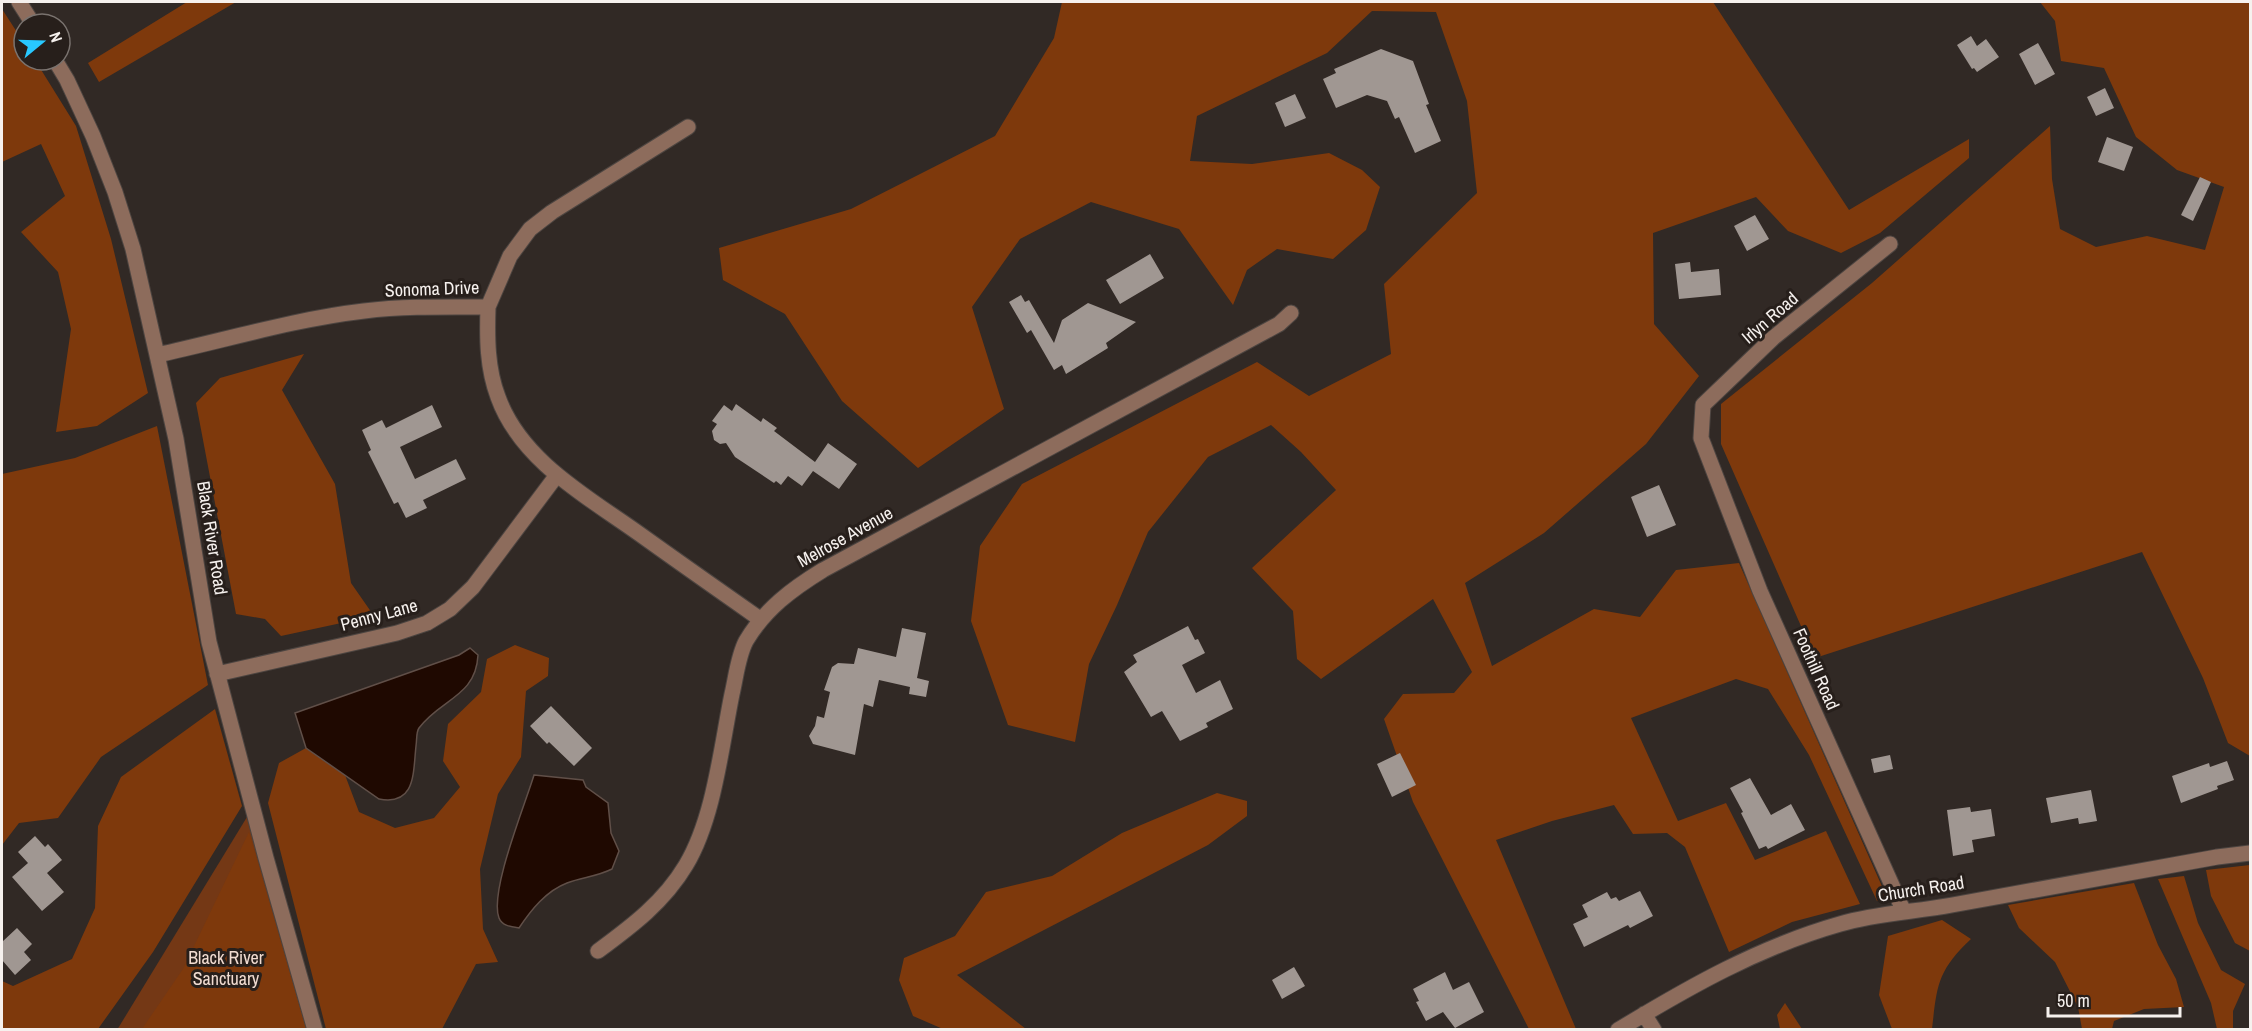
<svg xmlns="http://www.w3.org/2000/svg" width="2252" height="1031" font-family="'Archivo Narrow',sans-serif">
	<rect width="100%" height="100%" fill="#312925"/>
	<path fill="#743815" d="M247,817l61,212 -191,1z"/>
	<path fill="#7e390c" d="M187,2h49l-137,80 -11,-19z
		M1062,2h651l136,208 120,-71v19l-89,75 -39,20 -53,-22 -32,-34 -103,36 1,91 45,52 -53,68 -102,89 -79,50 27,83 102,-57 46,8 36,-47 63,-7 149,337 -11,1 -68,-146 -41,-66 -32,-10 -105,39 47,103 48,-18 29,57 71,-29 34,73 -68,18 -63,30 -44,-105 -18,-14 -34,1 -19,-29 -62,16 -56,19 80,189h-47l-116,-227 -29,-83 19,-25 51,-1 18,-21 -39,-73 -112,80 -24,-20 -4,-48 -41,-43 84,-78 -35,-38 -30,-27 -63,32 -60,75 -31,73 -28,59 -14,78 -67,-17 -37,-104 9,-75 42,-62 235,-122 52,34 82,-42 -7,-70 93,-91 -10,-92 -31,-89 -64,-1 -45,42 -130,63 -7,45 62,3 77,-11 33,17 18,17 -14,43 -33,29 -56,-10 -30,21 -14,35 -54,-76 -88,-27 -71,37 -48,68 32,102 -86,59 -76,-67 -57,-87 -62,-34 -4,-32 132,-39 144,-73 59,-98z
		M2040,2h210v754l-22,-13 -25,-65 -61,-126 -327,106 -94,-214v-40l151,-121 178,-157 2,53 8,50 36,18 51,-11 58,14 19,-63 -47,-17 -41,-33 -32,-69 -43,-7 -6,-40z
		M2,9l22,34v17h11l41,66 35,113 37,154 -51,33 -41,6 15,-103 -13,-57 -37,-40 44,-36 -24,-52 -39,18z
		M304,354l-22,36 53,94 16,99 23,33 -93,20 -16,-17 -29,-5 -40,-211 24,-25z
		M157,426l51,259 -107,72 -43,61 -39,5 -17,22v-371l73,-16z
		M515,645l34,13 -1,18 -22,15 -5,66 -23,37 -18,75 3,60 15,33 -22,2 -34,65h-116l-58,-226 11,-40 27,-15 39,27 14,37 36,16 39,-10 26,-31 -17,-26 5,-37 33,-32 6,-33z
		M215,709l27,97 -89,146 -55,77h-96v-48l11,5 59,-27 23,-51 3,-82 23,-49z
		M1217,793l30,8v15l-39,29 -251,130 69,54h-83l-30,-13 -14,-36 5,-22 51,-22 31,-44 66,-16 70,-43z
		M249,832l57,197h-164l41,-60z
		M2250,865v86l-15,-8 -24,-47 -5,-26z
		M2184,876l14,47 23,47 24,14 -12,27v18h-16l-6,-26 -53,-124z
		M2134,883l24,62 18,34 8,28 -40,2 -30,12 -2,8h-30l-4,-22 -23,-45 -36,-34 -11,-23z
		M1942,920l29,19c-34,32 -34,47 -39,90h-40l-13,-34 9,-59z
		M1785,1003l17,26h-22l-3,-14z"/>
	<path fill="#1f0901" stroke="#604f48" stroke-width="1.5" d="M470,648l8,7c-2,42 -38,44 -59,73 -3,4 -2,12 -3,18 -3,27 0,60 -37,53l-73,-51 -11,-35 164,-58z
		M534,775l49,5 3,7 22,16 3,30 8,18 -7,18c-16,8 -30,8 -45,14 -21,8 -36,27 -48,45 -7,-1 -17,-2 -20,-10 -10,-26 26,-113 35,-143z"/>
	<path fill="#a09792" d="M1971,36l6,10 9,-7 13,18 -22,15 -3,-4 -2,1 -15,-24z
		M2038,43l17,31 -20,11 -16,-31z
		M1381,49l32,12 16,43 -3,1 15,36 -26,12 -16,-36 -4,2 -8,-18 -20,-6 -31,13 -13,-29 13,-6 -2,-4z
		M2105,88l9,20 -18,8 -9,-19z
		M1295,94l11,24 -21,9 -10,-24z
		M2107,137l26,10 -9,24 -26,-9z
		M2200,177l11,5 -18,39 -12,-6z
		M1755,215l14,24 -22,12 -13,-25z
		M1150,254l14,24 -44,26 -14,-24z
		M1690,262l1,10 28,-3 2,26 -42,4 -4,-35z
		M1021,295l4,7 4,-2 25,43 8,-23 26,-17 48,19 -30,21 2,5 -42,26 -4,-9 -8,5 -23,-40 -4,3 -18,-31z
		M736,404l25,18 2,-4 14,10 -3,3 41,31 13,-19 29,21 -18,25 -26,-18 -11,15 -14,-10 -7,9 -5,-4 -2,2 -39,-26 -9,-14 -6,1 -6,-4 -2,-9 5,-7 -5,-3 12,-16 8,6z
		M432,405l10,22 -42,20 15,32 41,-20 10,20 -43,21 4,8 -21,10 -8,-16 -4,2 -26,-52 3,-2 -9,-20 20,-10 4,8z
		M1659,485l17,40 -29,12 -16,-40z
		M1188,626l7,14 3,-1 7,14 -23,12 14,28 24,-13 13,29 -27,14 2,4 -28,14 -18,-30 -11,6 -27,-45 13,-10 -4,-7z
		M902,628l24,5 -9,45 12,3 -3,16 -17,-3 1,-7 -31,-7 -6,27 -9,-3 -9,51 -42,-11 -4,-8 6,-10 2,-10 7,2 6,-26 -6,-2 8,-23 6,-4 16,1 4,-16 38,9z
		M551,706l41,42 -18,18 -25,-24 -2,2 -17,-18z
		M1400,753l16,32 -24,12 -15,-33z
		M1890,755l3,14 -19,4 -3,-14z
		M2227,761l7,19 -17,6 1,3 -37,14 -9,-27 37,-13 1,4z
		M1750,778l21,37 20,-11 14,26 -37,19 -2,-3 -7,3 -18,-36 2,-1 -13,-24z
		M2091,790l6,31 -18,3 -1,-6 -27,5 -5,-25z
		M1970,807l1,5 20,-3 4,27 -23,4 2,12 -21,4 -6,-46z
		M35,836l10,11 3,-3 14,16 -15,13 17,19 -22,19 -30,-34 16,-14 -10,-11z
		M1640,891l13,25 -23,12 -2,-3 -44,22 -11,-23 15,-7 -6,-12 25,-13 4,7 5,-2 3,4z
		M17,928l15,16 -8,8 7,8 -16,15 -13,-15v-18z
		M1294,967l11,19 -23,13 -10,-19z
		M1445,972l8,18 16,-8 15,30 -29,16 -12,-16 -17,9 -10,-19 3,-1 -6,-12z"/>
	<g fill="none" stroke-linecap="round" stroke-linejoin="round">
		<g stroke="#4d4541" stroke-width="17">
			<path id="minor" d="M19,2l14,22
				M55,60l12,20 26,56 22,56 18,57 43,190 33,203 57,216 49,172
				M1890,244l-117,94 -70,67 -2,33 59,153 144,321
				M488,307l22,-51 20,-27 22,-17 136,-85
				M157,355c69,-15 138,-36 207,-44 41,-5 83,-4 124,-4 -1,31 -1,61 10,90 23,64 90,100 143,138 39,28 79,56 119,84
				M217,674l180,-41 30,-10 23,-14 23,-22 84,-112
				M598,951c34,-25 66,-49 88,-86 28,-47 35,-117 46,-171 4,-17 6,-38 14,-53 19,-32 46,-52 77,-71l456,-246 12,-11
				M1644,1014l10,16
				M1618,1030c71,-43 141,-83 222,-106 36,-11 75,-12 112,-19 89,-16 177,-32 265,-48l33,-4"/>
		</g>
		<use href="#minor" stroke="#8d6c5c" stroke-width="15"/>
	</g>
	<g text-anchor="middle" stroke-width="6" stroke-linejoin="round" paint-order="stroke">
		<g font-size="18" fill="#f6f1ee" stroke="#271f1b">
			<text transform="translate(432 289) rotate(-2)" y="6">Sonoma Drive</text>
			<text transform="translate(1770 318) rotate(-41)" y="6">Irlyn Road</text>
			<text transform="translate(845 537) rotate(-29)" y="6">Melrose Avenue</text>
			<text transform="translate(212 538) rotate(81)" y="6">Black River Road</text>
			<text transform="translate(379 615) rotate(-15)" y="6">Penny Lane</text>
			<text transform="translate(1816 669) rotate(66)" y="6">Foothill Road</text>
			<text transform="translate(1921 889) rotate(-9)" y="6">Church Road</text>
		</g>
		<g font-size="18" fill="#f1dcd1" stroke="#271f1b">
			<text x="226" y="964">Black River<tspan x="226" dy="21">Sanctuary</tspan></text>
		</g>
	</g>
	<rect width="2252" height="1031" fill="none" stroke="#f6f1ee" stroke-width="6"/>
	<g transform="translate(42 42) rotate(71)"><circle r="28" fill="#271f1b" stroke="#7a736f" stroke-width="1.5"/>
	<path d="M0-4.5L10 22L0 15L-10 22Z" fill="#28c8ff"/>
	<text y="-9" font-size="16" font-weight="bold" text-anchor="middle" fill="#f6f1ee">N</text>
	</g>
	<path d="M2048 1007v9h132v-9" fill="none" stroke="#f6f1ee" stroke-width="3"/>
	<text x="2057" y="1007" font-size="18" fill="#f6f1ee" stroke="#271f1b" stroke-width="4.5" paint-order="stroke">50 m</text>
</svg>
